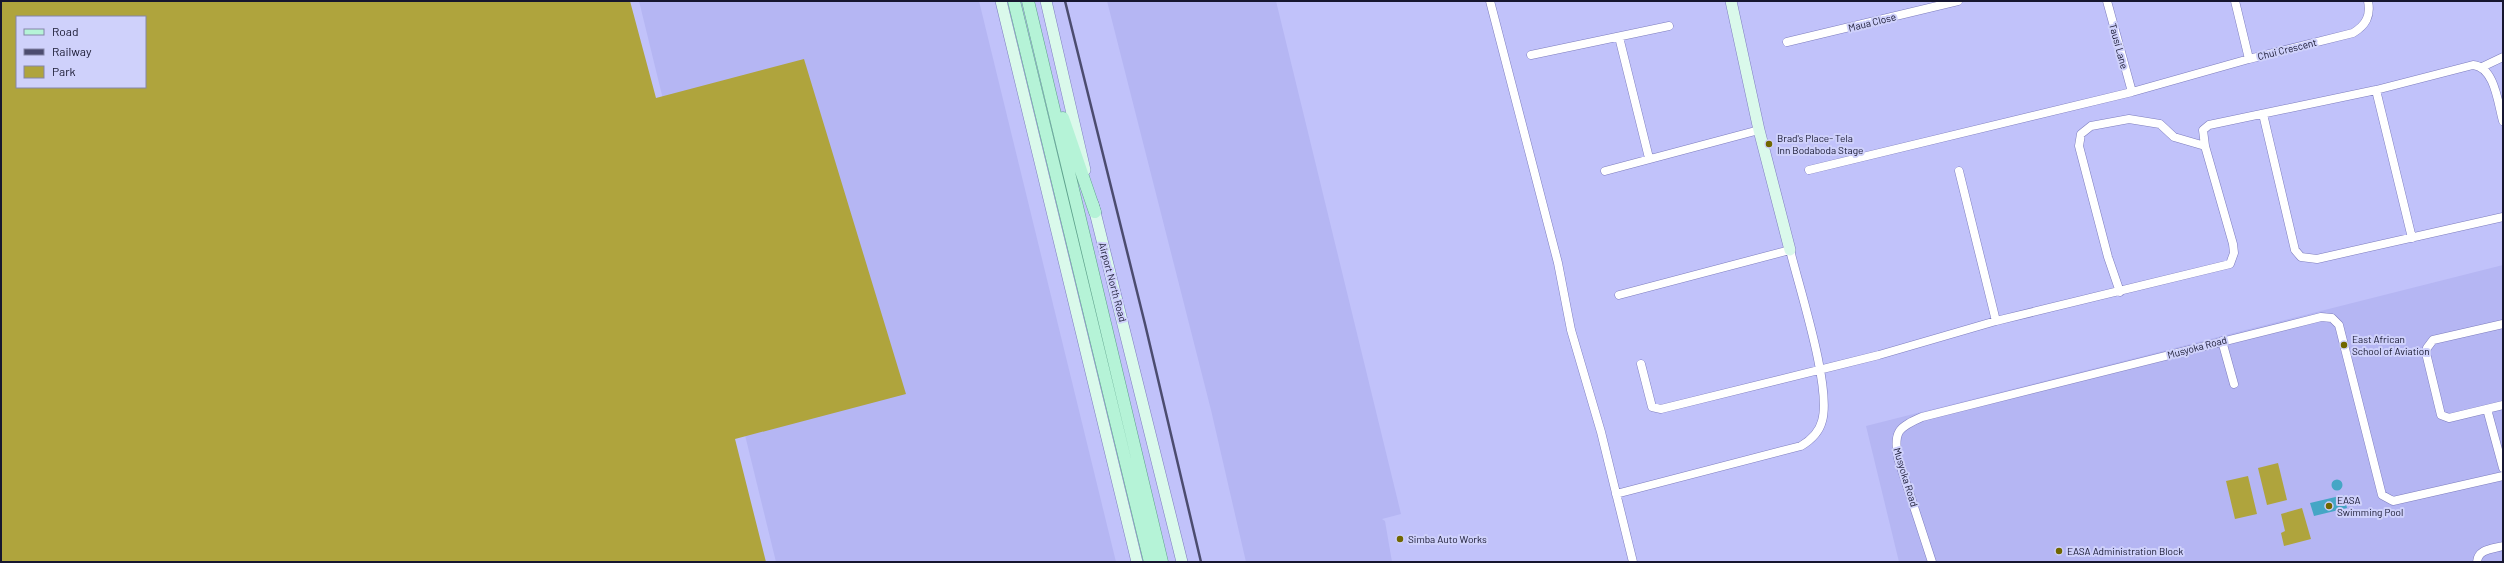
<svg xmlns="http://www.w3.org/2000/svg" width="2504" height="563" font-family="Barlow,sans-serif">
	<rect width="100%" height="100%" fill="#c1c2fa"/>
	<path fill="#b5b6f3" d="M639,1h340l137,561h-340z
		M1107,1h169l125,513 -19,5 3,2 7,41h-146l-35,-152z
		M2503,265v297h-604l-33,-136z"/>
	<path fill="#afa43d" fill-rule="evenodd" d="M1,1h629l26,97 148,-39 102,335 -171,45 31,123h-765zM17,17h128v70h-128z
		M2278,463l9,37 -20,5 -9,-37z
		M2248,476l9,38 -22,5 -9,-38z
		M2302,508l9,31 -27,7 -3,-13 4,-2 -4,-17z"/>
	<path fill="#45a6c5" d="M2331.5 485a5.5 5.5 0 1 1 11 0a5.5 5.5 0 1 1-11 0Z
		M2344,495l3,13 -33,8 -4,-13z"/>
	<g fill="none" stroke-linecap="round" stroke-linejoin="round">
		<g stroke="#7d7dbe" stroke-width="9">
			<path id="street" d="M1490,1l68,262 13,67 30,102 32,130
				M2107,1l25,91
				M2235,1l14,58 104,-26c13,-8 18,-17 15,-32
				M1619,37l30,121
				M1787,42l171,-41
				M1531,55l138,-29
				M2482,67l21,-10
				M2376,90l36,148
				M2263,114l32,136 6,7 16,2 186,-42
				M1809,170l323,-78 117,-33
				M1605,171l154,-41
				M1959,171l37,150
				M2120,292l-12,-35 -29,-111 2,-12 10,-8 38,-7 31,5 14,13 31,9
				M2503,324l-70,16 -6,8 -1,5 15,62 8,3 54,-13
				M2222,341l12,43
				M1641,364l11,43 9,2 218,-54 117,-34 234,-57 4,-11 -1,-9 -28,-98 -2,-16 6,-5 167,-35 97,-25c22,2 25,39 30,56
				M2487,409l16,59
				M1616,494l185,-48c10,-6 18,-13 21,-25 10,-33 -23,-134 -32,-171l-171,45
				M1932,562l-34,-104c-5,-27 1,-31 24,-41l399,-100 11,1 7,7 43,170 11,6 110,-25
				M2477,562c1,-13 15,-13 26,-16"/>
		</g>
		<g stroke="#7d7dbe" stroke-width="12">
			<path id="secondary" d="M1001,1l136,561
				M1046,1l39,169
				M1731,1l28,129 31,120
				M1093,204l89,358"/>
		</g>
		<g stroke="#5da08b" stroke-width="13">
			<path id="primary" d="M1014,1l136,561
				M1028,1l134,561
				M1063,118l32,94"/>
		</g>
		<use href="#street" stroke="#fff" stroke-width="8"/>
		<use href="#secondary" stroke="#daf9eb" stroke-width="11"/>
		<use href="#primary" stroke="#b5f3d7" stroke-width="12"/>
		<path stroke="#4c4c6f" stroke-width="2.5" d="M1065,1l80,323 56,238"/>
	</g>
	<g fill="#716700" stroke="#cfd1fb" stroke-width="1.5">
		<circle cx="1769" cy="144" r="4"/>
		<circle cx="2344" cy="345" r="4"/>
		<circle cx="2329" cy="506" r="4"/>
		<circle cx="1400" cy="539" r="4"/>
		<circle cx="2059" cy="551" r="4"/>
	</g>
	<g text-anchor="middle" stroke-width="4" stroke-linejoin="round" paint-order="stroke">
		<g font-size="10" fill="#16162f" stroke="#cfd1fb">
			<text transform="translate(1872 22) rotate(-14)" y="4">Maua Close</text>
			<text transform="translate(2119 46) rotate(75)" y="4">Tausi Lane</text>
			<text transform="translate(2287 49) rotate(-14)" y="4">Chui Crescent</text>
			<text transform="translate(1113 282) rotate(75)" y="4">Airport North Road</text>
			<text transform="translate(2197 347) rotate(-15)" y="4">Musyoka Road</text>
			<text transform="translate(1906 477) rotate(73)" y="4">Musyoka Road</text>
		</g>
		<g font-size="10" fill="#16162f" stroke="#cfd1fb" text-anchor="start">
			<text x="1777" y="142">Brad's Place- Tela<tspan x="1777" dy="12">Inn Bodaboda Stage</tspan></text>
			<text x="2352" y="343">East African<tspan x="2352" dy="12">School of Aviation</tspan></text>
			<text x="2337" y="504">EASA<tspan x="2337" dy="12">Swimming Pool</tspan></text>
			<text x="1408" y="543">Simba Auto Works</text>
			<text x="2067" y="555">EASA Administration Block</text>
		</g>
	</g>
	<rect width="2504" height="563" fill="none" stroke="#16162f" stroke-width="4"/>
	<rect x="16" y="16" width="130" height="72" fill="#cfd1fb" stroke="#8586a9"/>
	<rect x="24" y="29" width="20" height="6" fill="#b5f3d7" stroke="#8586a9"/>
	<text x="52" y="36" font-size="12" fill="#16162f">Road</text>
	<rect x="24" y="49" width="20" height="6" fill="#4c4c6f" stroke="#8586a9"/>
	<text x="52" y="56" font-size="12" fill="#16162f">Railway</text>
	<rect x="24" y="66" width="20" height="12" fill="#afa43d" stroke="#8586a9"/>
	<text x="52" y="76" font-size="12" fill="#16162f">Park</text>
</svg>
